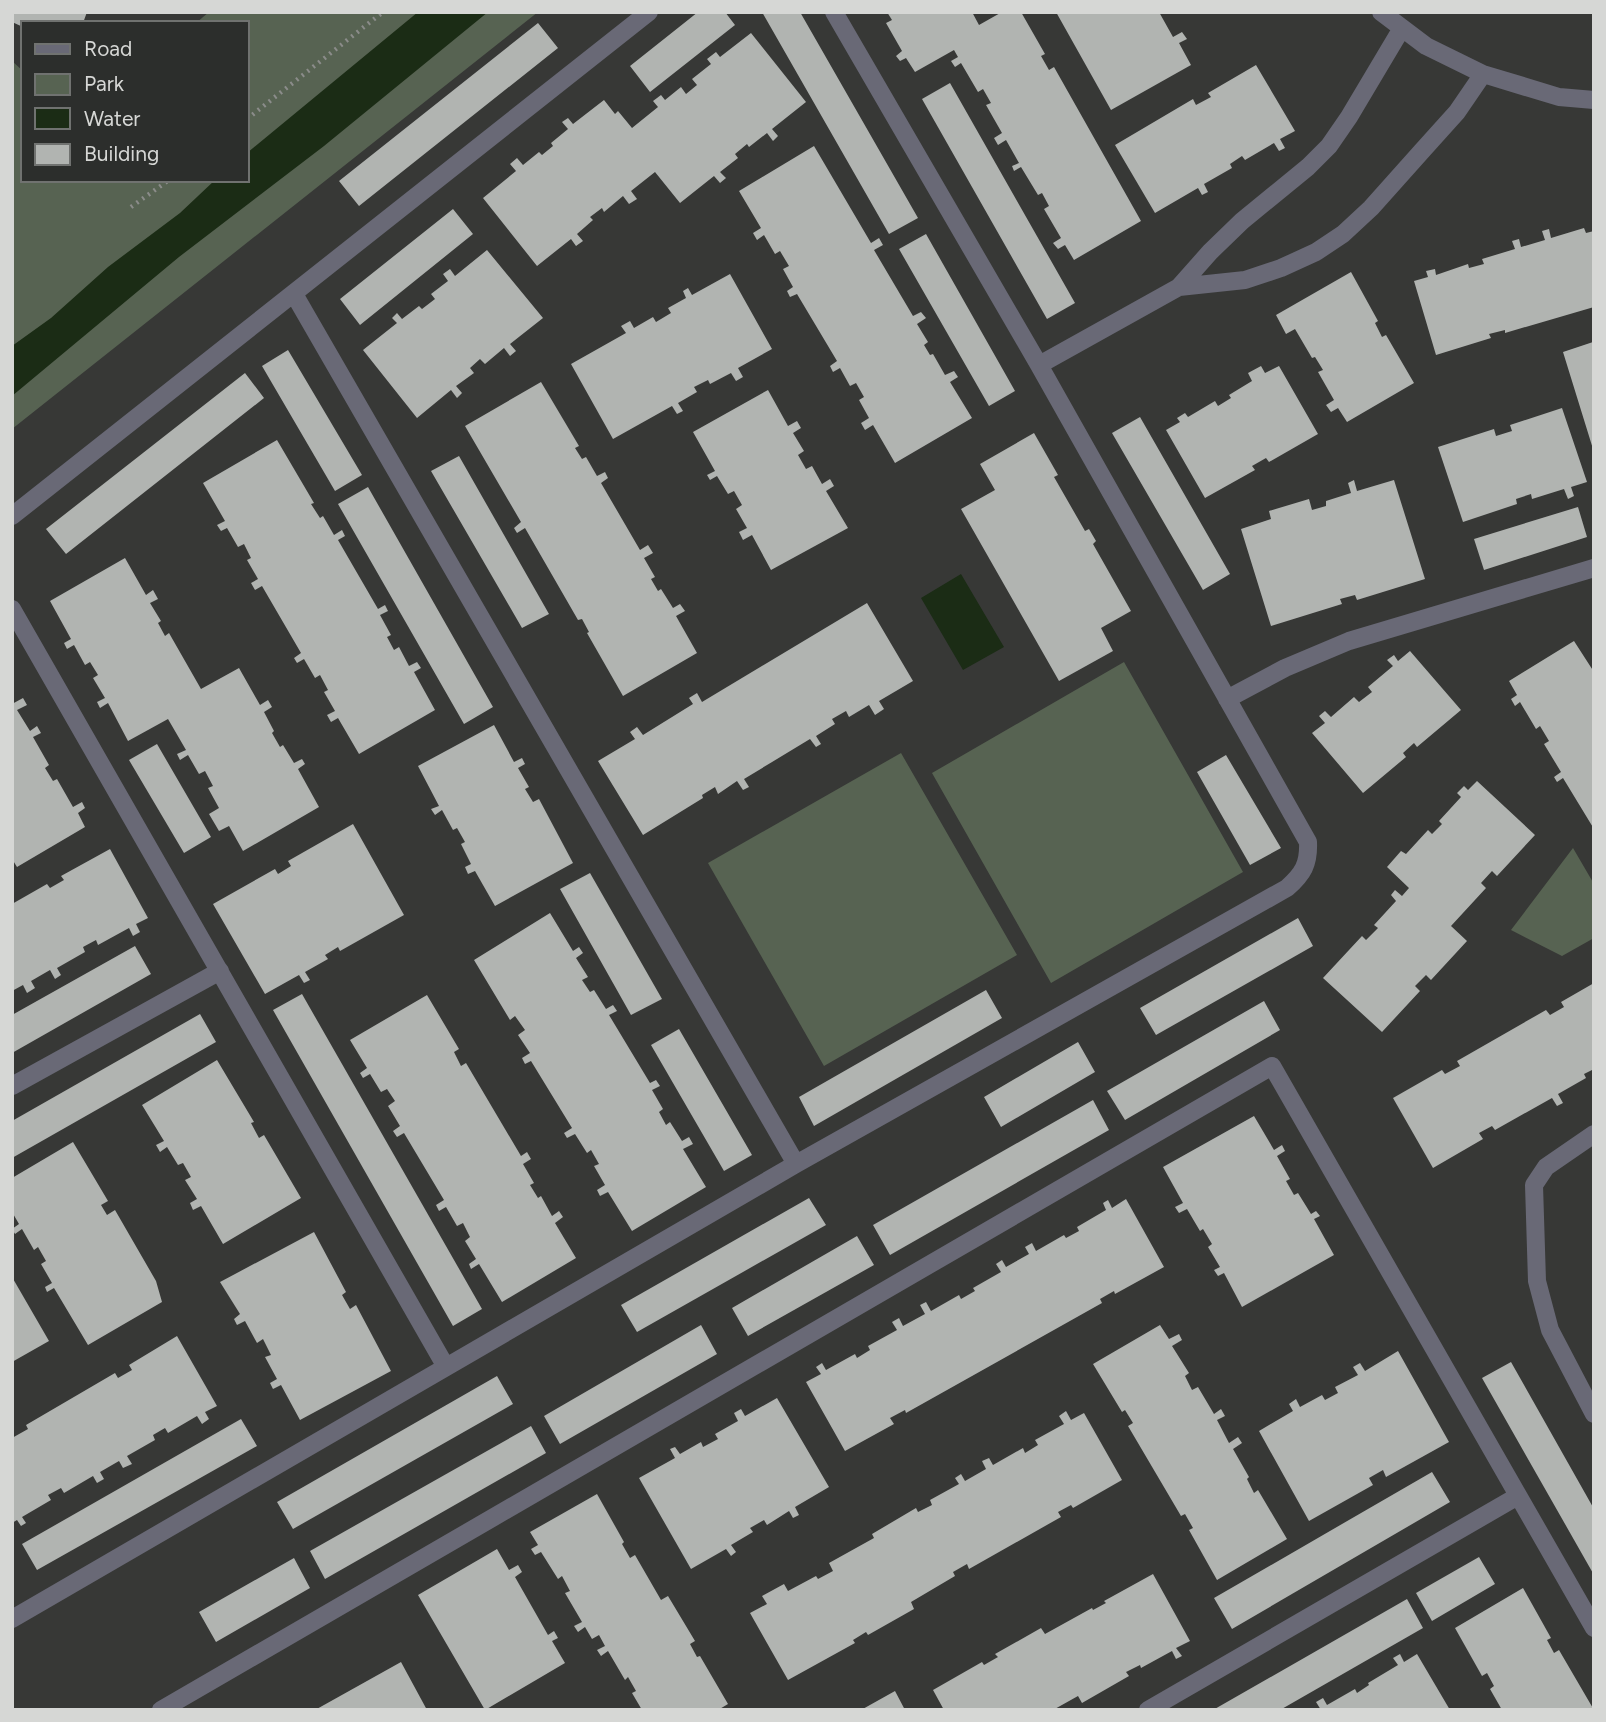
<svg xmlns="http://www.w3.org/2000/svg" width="1606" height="1722" font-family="Figtree,sans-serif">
	<rect width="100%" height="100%" fill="#373836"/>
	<path fill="#576352" d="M209,12h329l-526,417v-368l11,10v109h224v-157h-51z
		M1124,662l119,210 -192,111 -119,-210z
		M901,753l116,202 -193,111 -116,-203z
		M1573,848l21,36v54l-32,18 -51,-26z"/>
	<path fill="#1b2c15" d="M418,12h70l-164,134 -145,111 -167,139v-50l39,-28 57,-51 72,-54 35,-33h32v-27z
		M961,574l43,73 -41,23 -42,-72z"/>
	<path fill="#b1b4b1" d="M12,12h75l-4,11h-60v4l-11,-5z
		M698,12h27l10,13 -85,67 -20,-26z
		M762,12h38l118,206 -29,16z
		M887,12h85l7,13 23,-13h19l24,42 -4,2 8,14 5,-3 87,154 -67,39 -9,-15 -7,4 -5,-6 8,-5 -17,-29 5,-3 -7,-13 -4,2 -17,-28 -7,4 -2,-5 7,-3 -13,-23 -8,5 -4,-7 8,-5 -16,-28 5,-2 -8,-14 -5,3 -17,-29 -6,4 -4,-6 7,-4 -4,-7 -39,22 -9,-14 -6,3 -4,-5 6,-5 -16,-28 6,-3z
		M1056,12h103l14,25 9,-5 5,7 -8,4 12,22 -80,45z
		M538,23l20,25 -199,158 -20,-25z
		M751,33l55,69 -34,27 6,7 -5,5 -6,-8 -18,14 -2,-3 -12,10 3,4 -18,14 6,6 -6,5 -6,-7 -34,27 -25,-31 -24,19 6,8 -8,5 -6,-8 -19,16 -2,-4 -12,9 3,3 -16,14 6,7 -7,5 -5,-7 -34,27 -54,-68 33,-27 -6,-7 7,-6 6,7 16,-13 3,3 11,-9 -2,-3 17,-14 -6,-7 6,-4 5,6 31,-24 11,14 3,-3 14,17 26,-21 -5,-6 8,-6 4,5 16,-13 5,7 11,-9 -5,-6 19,-15 -4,-5 9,-7 4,5z
		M1256,65l39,66 -15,8 5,9 -6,3 -5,-8 -29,17 -3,-4 -12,8 2,4 -28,16 4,8 -6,3 -4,-7 -43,25 -40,-68 78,-46 3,6 15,-8 -3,-4z
		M950,83l125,220 -28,16 -125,-220z
		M814,146l57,97 8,-5 4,7 -9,5 39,66 8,-4 5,6 -9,6 11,18 -4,3 6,10 3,-1 12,21 9,-4 4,6 -8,5 22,36 -77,45 -22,-38 -8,5 -4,-7 8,-5 -10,-18 5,-3 -8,-14 -6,3 -10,-18 -7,4 -3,-6 7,-5 -40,-67 -7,3 -3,-6 6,-4 -10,-18 6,-3 -9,-15 -5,3 -11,-19 -7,5 -4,-7 8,-5 -22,-37z
		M453,209l20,25 -113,91 -20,-26z
		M1584,228l2,5 8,-2v76l-89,26v-3l-16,4 2,4 -55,17 -22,-74 14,-4 -2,-6 9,-2 1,6 32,-11 1,4 15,-4 -2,-5 33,-10 -3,-8 7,-2 2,8 24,-7 -3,-9 7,-2 2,9z
		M926,234l89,157 -26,15 -90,-157z
		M487,250l56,68 -33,26 6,7 -6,5 -6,-8 -19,16 -5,-5 -10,9 4,5 -18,13 6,7 -5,5 -6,-8 -34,28 -54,-68 34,-27 -5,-5 5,-5 5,6 17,-13 3,3 13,-10 -4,-5 17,-13 -5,-7 7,-5 5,7z
		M1351,272l27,49 -3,2 7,14 4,-2 28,48 -67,39 -9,-14 -7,4 -5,-7 8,-5 -16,-28 5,-2 -8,-13 -3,1 -17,-29 -9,5 -10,-19z
		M730,274l42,75 -34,19 5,9 -7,4 -5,-8 -21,11 -2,-4 -14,7 3,5 -19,11 5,8 -6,3 -5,-8 -59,33 -42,-75 55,-31 -5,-7 9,-5 4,7 19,-11 3,5 15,-9 -3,-5 18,-10 -3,-7 5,-3 4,7z
		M1593,342l1,4 -1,103 -30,-97z
		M288,350l74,125 -27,16 -73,-125z
		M1261,366l4,7 14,-7 39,68 -49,28 -3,-4 -14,8 3,4 -50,28 -39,-68 14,-8 -3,-4 8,-5 3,4 27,-16 3,5 13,-8 -2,-3 23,-14 -4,-8z
		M245,373l19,25 -198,156 -20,-25z
		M541,382l38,64 -4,2 7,11 4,-2 11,19 8,-4 3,6 -7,5 39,67 8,-5 5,8 -9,5 11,19 -4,2 7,12 3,-2 12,19 7,-4 5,7 -9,5 21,37 -74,43 -36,-63 2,-1 -7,-13 -4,1 -53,-92 -8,5 -3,-5 7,-6 -56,-96z
		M768,390l20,36 9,-5 4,7 -8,5 11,18 -6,4 8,14 6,-3 10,18 8,-5 4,7 -8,5 22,37 -77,42 -19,-35 -9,5 -4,-8 8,-4 -11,-19 6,-4 -8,-14 -6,3 -11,-18 -7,4 -3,-5 8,-4 -22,-39z
		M1562,408l25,74 -16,5 3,9 -6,3 -4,-10 -32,10 -1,-5 -15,5 1,5 -54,18 -25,-75 56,-18 2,7 16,-5 -2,-6z
		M1140,417l90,157 -27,16 -91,-157z
		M1034,433l24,42 -4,2 31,54 4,-2 7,12 -3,3 38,67 -30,17 12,23 -54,30 -98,-172 34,-19 -15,-26z
		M277,440l37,63 -3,1 9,14 3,-2 11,19 8,-5 3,6 -7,4 40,69 7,-4 3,6 -8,4 11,20 -4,2 7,13 5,-3 10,19 8,-4 4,6 -7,4 21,38 -76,44 -21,-36 -7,4 -4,-7 8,-4 -11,-19 4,-2 -8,-15 -5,3 -11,-19 -7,4 -3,-5 7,-5 -39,-67 -7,4 -4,-7 7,-4 -11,-19 4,-2 -7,-14 -6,3 -11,-19 -6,3 -4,-6 8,-4 -22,-38z
		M459,456l90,158 -27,14 -91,-157z
		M1354,480l3,11 37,-11 31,99 -68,21 -2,-5 -15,4 2,5 -71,22 -30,-97 30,-10 -2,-8 40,-12 3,11 14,-4v-5l25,-8 -3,-10z
		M368,487l125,220 -29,17 -126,-220z
		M1578,507l9,30 -103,33 -10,-31z
		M125,558l21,37 7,-5 5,9 -8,4 11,18 -3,2 7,13 4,-3 32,56 38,-21 21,37 8,-5 4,7 -8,5 10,19 -2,2 8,14 3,-2 11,18 8,-4 3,5 -7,5 21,38 -76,44 -14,-25 -10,5 -10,-17 10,-6 -11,-20 5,-2 -8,-15 -6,3 -11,-19 -8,5 -3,-6 9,-4 -18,-31 -40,22 -20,-38 -8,5 -3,-6 8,-4 -12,-20 5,-3 -8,-13 -5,3 -11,-20 -7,4 -3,-6 7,-4 -21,-38z
		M867,603l46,78 -34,20 5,8 -9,6 -6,-10 -20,12 -3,-6 -14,8 3,5 -19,12 5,8 -5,3 -6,-8 -66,40 5,8 -6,3 -6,-9 -19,13 -3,-7 -13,8 1,3 -60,37 -45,-74 37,-22 -5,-7 7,-5 6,8 50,-31 -4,-6 8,-5 5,9z
		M1574,641l20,31v157l-31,-51 -6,4 -3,-5 7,-5 -17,-28 5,-3 -9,-15 -4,3 -16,-27 -5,4 -4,-7 6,-4 -8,-14z
		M1410,651l51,59 -44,37 -3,-4 -11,10 3,4 -43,36 -51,-60 13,-10 -6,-7 6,-5 6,6 23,-20 5,5 13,-10 -4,-5 25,-21 -6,-6 7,-5 4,6z
		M23,698l4,7 -10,5 13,21 7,-5 4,7 -8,4 16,28 -4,3 8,13 4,-2 16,28 9,-5 3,6 -7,5 7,14 -68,40 -5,-8v-155z
		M494,725l20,37 8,-4 3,6 -7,4 11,19 -4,2 8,13 6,-3 34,64 -78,43 -20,-35 -7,3 -3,-7 6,-3 -10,-20 4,-2 -8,-14 -4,2 -11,-20 -7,5 -4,-6 8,-3 -21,-40z
		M157,744l54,93 -27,16 -55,-93z
		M1226,755l55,93 -31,17 -53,-93z
		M1477,781l58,54 -38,41 -5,-5 -11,12 5,5 -35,38 16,15 -36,39 -5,-5 -11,11 5,5 -38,41 -59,-54 39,-42 4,4 12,-12 -4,-3 22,-24 -5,-6 4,-5 7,6 7,-8 -22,-21 14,-16 5,3 22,-24 4,4 10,-10 -3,-3 22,-24 -4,-4 7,-7 4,4z
		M353,824l51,91 -64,36 -2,-4 -13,8 3,4 -23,13 5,8 -6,3 -5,-8 -34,19 -52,-90 62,-35 3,5 13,-8 -3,-5z
		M110,849l38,69 -12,6 4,8 -7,4 -4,-8 -31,17 -2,-5 -13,7 2,5 -28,16 4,7 -6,4 -5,-9 -19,11 4,7 -8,5 -4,-8 -11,6v-87l35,-20 3,4 14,-8 -3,-4z
		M590,873l72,126 -31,16 -71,-126z
		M550,913l23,38 6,-4 4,6 -7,5 12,19 -6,3 8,12 4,-2 12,19 7,-4 4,6 -8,4 41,68 6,-3 4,6 -8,4 11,19 -4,3 7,13 4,-3 12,19 7,-4 4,7 -10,5 23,38 -74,44 -24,-39 -8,4 -3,-6 8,-5 -11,-19 5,-2 -8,-14 -4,3 -12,-19 -8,4 -3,-5 8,-5 -41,-67 -6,3 -3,-6 8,-5 -12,-18 7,-5 -10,-14 -5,4 -36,-60z
		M1298,918l15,28 -157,89 -16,-27z
		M135,946l16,28 -139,79v-38z
		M1594,983v86l-10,5 2,4 -28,16 5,9 -6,3 -5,-8 -57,32 -3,-4 -13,7 4,6 -50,29 -40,-70 49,-28 3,4 15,-8 -3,-5 89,-51 4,5 14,-8 -3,-5z
		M986,990l16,28 -188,108 -15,-29z
		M302,994l180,315 -29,17 -180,-316z
		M427,995l32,54 -5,3 7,14 5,-3 55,93 6,-4 4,7 -8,5 11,19 -4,2 8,13 3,-2 11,20 7,-5 4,6 -8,6 21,35 -74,44 -23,-38 -8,5 -2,-5 7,-5 -11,-18 5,-4 -7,-14 -6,3 -11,-19 -7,4 -3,-6 8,-5 -40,-67 -7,4 -4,-6 7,-5 -12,-20 7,-5 -8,-12 -6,3 -11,-18 -7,4 -3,-5 7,-5 -17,-28z
		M1264,1001l16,29 -155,90 -18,-29z
		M200,1014l16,28 -204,116v-37z
		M679,1029l73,126 -28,16 -73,-126z
		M1078,1042l17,30 -94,55 -17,-30z
		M217,1060l37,62 -3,1 8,15 5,-3 37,63 -78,46 -22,-38 -8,4 -3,-7 7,-4 -12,-19 6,-3 -8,-14 -5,2 -11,-18 -7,5 -4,-7 8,-4 -22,-36z
		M1093,1100l16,30 -219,125 -17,-30z
		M1254,1116l20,34 8,-5 3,6 -8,5 13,23 -4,2 8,14 4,-2 13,21 5,-3 4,5 -6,3 20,36 -92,52 -18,-34 -6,3 -4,-6 6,-3 -12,-20 4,-3 -9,-15 -3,2 -13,-22 -8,4 -4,-6 8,-4 -20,-36z
		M73,1142l35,59 -7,4 6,10 8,-5 41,71 6,21 -74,43 -34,-57 -7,4 -2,-5 7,-4 -11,-19 5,-3 -8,-14 -4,3 -12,-21 -7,5 -3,-5 7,-5 -7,-12v-34z
		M809,1198l17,27 -189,107 -16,-27z
		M1126,1199l38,68 -49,27 -1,-3 -14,8 2,4 -196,110 -1,-3 -15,8 4,6 -49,27 -39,-69 15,-8 -5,-7 6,-4 4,7 29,-16 2,4 13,-8 -2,-4 29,-16 -5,-8 7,-4 4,8 22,-12 -5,-9 6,-3 5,9 28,-16 2,4 14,-8 -2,-3 28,-16 -5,-8 6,-4 4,7 23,-13 -4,-7 7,-4 4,8 28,-16 2,3 13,-7 -2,-4 29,-17 -3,-7 5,-3 4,8z
		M314,1232l32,60 -4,3 8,14 6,-4 35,66 -91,49 -19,-35 -8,4 -3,-6 7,-4 -12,-22 6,-2 -8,-16 -6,4 -12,-22 -8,4 -3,-6 6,-5 -20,-32z
		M857,1236l17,29 -126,71 -16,-28z
		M12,1277l37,64 -37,21z
		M701,1325l16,29 -157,90 -16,-28z
		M1160,1325l9,14 10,-5 3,6 -10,6 17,27 -4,3 7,14 6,-3 16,27 7,-5 4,7 -8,4 12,23 9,-6 4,6 -9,6 16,28 -2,2 7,14 4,-3 29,49 -70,41 -28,-50 4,-2 -8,-14 -4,2 -53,-90 5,-3 -8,-13 -3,2 -29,-48z
		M177,1336l40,70 -12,6 4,7 -7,5 -5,-8 -29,17 -3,-5 -12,7 2,5 -28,16 5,8 -9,4 -4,-7 -19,11 4,7 -7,4 -4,-7 -29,17 -3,-5 -13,7 3,5 -29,17 4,6 -5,3 -4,-6 -5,3v-85l16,-9 -2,-4 89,-52 3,5 14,-8 -3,-5z
		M1398,1351l51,91 -63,35 -3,-7 -14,8 4,7 -64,36 -50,-90 34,-20 -4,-7 7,-5 4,8 22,-12 3,5 13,-7 -3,-6 23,-12 -5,-8 7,-4 5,8z
		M1511,1362l83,147v66l-112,-197z
		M497,1376l16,28 -220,125 -16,-27z
		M777,1398l52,89 -34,20 4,8 -6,3 -4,-7 -22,14 -3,-5 -14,8 3,4 -22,13 5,7 -5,4 -5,-7 -35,20 -52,-91 36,-20 -5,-9 5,-2 5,7 21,-12 2,5 15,-8 -3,-5 23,-13 -4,-8 7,-4 4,7z
		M1066,1411l5,9 13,-7 38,67 -49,28 -2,-3 -13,7 3,5 -92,52 -2,-5 -14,8 2,4 -44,26 3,7 -46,26 -2,-3 -13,8 2,3 -67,37 -38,-67 17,-9 -5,-8 22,-12 4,7 28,-15 2,3 15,-8 -4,-8 45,-25 -2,-4 44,-26 2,4 14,-7 -2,-5 29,-16 -4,-6 6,-4 4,7 21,-12 -4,-8 7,-3 4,7 30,-17 2,5 13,-8 -3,-5 29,-16 -5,-8z
		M241,1419l16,27 -220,124 -15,-26z
		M531,1426l15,27 -221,126 -15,-28z
		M1432,1472l18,30 -218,127 -18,-31z
		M597,1494l27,48 -2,2 8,14 5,-3 26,45 7,-4 27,45 -5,3 7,13 3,-1 28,48 -10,6h-76l-10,-17 4,-2 -8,-14 -3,3 -17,-29 -7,5 -4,-6 8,-4 -6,-11 -7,4 -7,-12 -7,5 -4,-6 8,-4 -17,-29 5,-2 -8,-15 -4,3 -17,-27 -6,3 -4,-6 7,-4 -8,-13z
		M497,1549l12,21 9,-5 4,7 -7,5 33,58 6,-4 4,7 -6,3 13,22 -80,47 -67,-115z
		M1479,1557l16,27 -63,37 -16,-28z
		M294,1558l16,30 -94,54 -17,-30z
		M1153,1574l37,67 -14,7 6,8 -6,3 -4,-8 -31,17 -1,-3 -14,7 3,4 -47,27 -4,-7 -25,14h-109l-11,-20 49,-28 2,3 14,-8 -3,-3 46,-26 4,6 47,-26 1,2 13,-7 -2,-2z
		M1523,1588l28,50 -4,2 7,13 5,-3 35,60h-92l-12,-21 4,-3 -7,-13 -5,3 -27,-48z
		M1407,1599l16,29 -143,82h-67z
		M1400,1654l4,8 13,-8 33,56h-129l-5,-8 7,-4 4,7 28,-16 2,4 12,-8 -1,-2 30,-18 -5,-7z
		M401,1662l26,48h-112z
		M895,1691l10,19h-44z"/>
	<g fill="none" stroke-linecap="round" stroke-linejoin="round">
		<path stroke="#8b8c8a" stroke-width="4.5" stroke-dasharray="2 5" stroke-linecap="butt" d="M247,119l136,-107
			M131,207l38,-27"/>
		<path stroke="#696976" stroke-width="18" d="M1381,12l45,34 57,28 76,23 35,3
			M1179,287l66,-7 36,-12 35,-16 27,-18 28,-26 50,-56 36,-40 26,-38
			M294,294l502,870
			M1039,365l140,-78 31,-35 32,-31 66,-54 21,-21 20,-29 53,-89
			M12,516l637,-504
			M12,609l434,758
			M1227,699l58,-31 64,-27 245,-73
			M12,1086l208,-115
			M1594,1134l-48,33 -12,18 3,96 13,49 44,84
			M12,1619l784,-455 491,-276c16,-14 22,-24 21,-46l-269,-477 -205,-353
			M161,1710l1111,-644 322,562
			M1148,1710l370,-214"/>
	</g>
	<rect width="1606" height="1722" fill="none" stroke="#d6d7d5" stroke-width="28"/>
	<rect x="21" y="21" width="228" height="161" fill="#2c2e2c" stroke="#707270" stroke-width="2"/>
	<rect x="35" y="44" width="35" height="10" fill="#696976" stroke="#707270" stroke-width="2"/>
	<text x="84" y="56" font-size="21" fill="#d6d7d5">Road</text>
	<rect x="35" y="74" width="35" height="21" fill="#576352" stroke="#707270" stroke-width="2"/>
	<text x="84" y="91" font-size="21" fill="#d6d7d5">Park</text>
	<rect x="35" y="108" width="35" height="21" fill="#1b2c15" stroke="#707270" stroke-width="2"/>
	<text x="84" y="126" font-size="21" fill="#d6d7d5">Water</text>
	<rect x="35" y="144" width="35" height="21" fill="#b1b4b1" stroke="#707270" stroke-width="2"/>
	<text x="84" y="161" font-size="21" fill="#d6d7d5">Building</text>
</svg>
